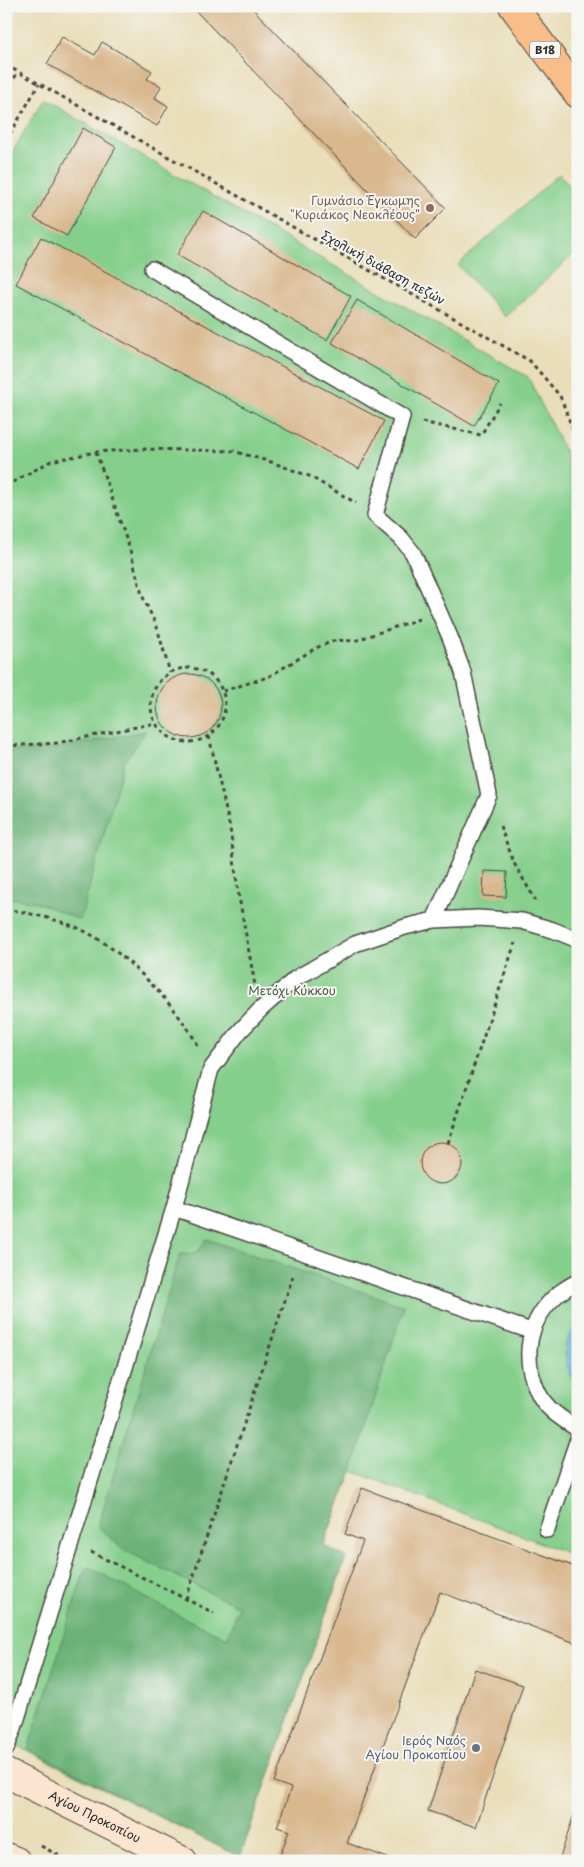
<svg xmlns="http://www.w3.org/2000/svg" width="584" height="1867" font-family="'Playpen Sans',sans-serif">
	<rect width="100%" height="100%" fill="#f6f6f2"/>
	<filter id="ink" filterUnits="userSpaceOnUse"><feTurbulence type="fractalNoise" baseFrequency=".02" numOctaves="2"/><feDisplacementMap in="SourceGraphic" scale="10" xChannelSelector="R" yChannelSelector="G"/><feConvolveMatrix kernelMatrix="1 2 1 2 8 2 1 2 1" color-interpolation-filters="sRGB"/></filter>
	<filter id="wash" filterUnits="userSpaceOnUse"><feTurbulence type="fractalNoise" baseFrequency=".0096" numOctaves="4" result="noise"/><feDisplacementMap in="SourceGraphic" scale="20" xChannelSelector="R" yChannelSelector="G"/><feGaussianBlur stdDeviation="1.12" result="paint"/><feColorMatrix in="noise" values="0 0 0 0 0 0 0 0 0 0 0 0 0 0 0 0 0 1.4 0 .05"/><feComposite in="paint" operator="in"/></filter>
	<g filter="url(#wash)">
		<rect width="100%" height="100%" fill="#e9deb9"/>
		<path fill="#85cf8c" stroke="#587d5c" d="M43,99l485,278 37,75 13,58v1047l-226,-86 -29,75 23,11 -106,300 -234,-117v-1577z
			M559,174l19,21v55l-73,67 -47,-52z"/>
		<path fill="#6cb278" stroke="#4c6e52" d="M146,731l-22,31 -44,158 -44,-18 -30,-5v-146l53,-3z
			M206,1239l198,67 -52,165 -29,74 23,12 -106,300 -212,-108 57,-180 4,-2 87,47 51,24 12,-31 -117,-58 -24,-23 82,-272c14,1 20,-1 26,-15z"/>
		<path fill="#64addb" stroke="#486c83" d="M578,1325v61c-13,-17 -20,-45 0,-61z"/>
		<g id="blocks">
			<path fill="#d9b88e" d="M191,6h59l196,202 -31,31z
				M62,37l33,18 7,-13 50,29 -5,8 14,7 -6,12 13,8 -11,20 -110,-62z
				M83,128l33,19 -49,89 -33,-18z
				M203,211l148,85 -24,44 -150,-85z
				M41,237l343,184 -25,48 -343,-185z
				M357,300l142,84 -25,42 -142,-83z
				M157 706a32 32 0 1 1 64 0a32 32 0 1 1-64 0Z
				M484,871l23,1 -1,25 -23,-1z
				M420 1163a21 21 0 1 1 42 0a21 21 0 1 1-42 0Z
				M362,1488l216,80v76l-138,-52 -93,251 49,18h-118l11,-30 -12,-4 14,-39 -17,-6 89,-241 -18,-7z
				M475,1669l48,16 -47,142 -48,-16z
				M577,1805l1,56h-19z"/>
		</g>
	</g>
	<g filter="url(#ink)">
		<use href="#blocks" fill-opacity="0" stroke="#484640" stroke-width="1"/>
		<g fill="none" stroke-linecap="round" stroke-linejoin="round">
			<g stroke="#484640" stroke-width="18">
				<path id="lane" d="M152,269l250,148 -27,98 26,23 12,15 37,84 13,35 26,123 -55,125
					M174,1208l357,123
					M578,1282c-8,3 -13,7 -20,12 -29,25 -37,60 -21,96 8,19 25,29 41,39
					M547,1530l31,-91
					M6,1749l8,-21 160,-520 37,-139 29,-38 20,-21 35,-31 60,-35 50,-17 29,-7 44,-2 44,3 31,9 25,10"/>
			</g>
			<g stroke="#484640" stroke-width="30">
				<g id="secondary">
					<path id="s1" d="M6,1773l177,88"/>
					<path d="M6,1857l10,4"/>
				</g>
			</g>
			<g stroke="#484640" stroke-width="30">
				<path id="primary" d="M513,6l65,88"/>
			</g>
			<path stroke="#484640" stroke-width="3" stroke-dasharray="4 4" stroke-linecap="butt" d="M6,65l524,296 30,35 18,47
				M6,92l12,-20
				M6,141l33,-57
				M422,422l59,13 19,-32
				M96,452l34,98 12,45 15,32 13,46
				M6,486l45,-25 45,-9 48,-3 89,2 38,11 38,14 47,27
				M151 705a37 37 0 1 1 74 0a37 37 0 1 1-74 0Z
				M223,691l45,-14 48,-29 20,-8 18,1 65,-22
				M209,736l21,92 8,63 17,94
				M6,746l51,-3 99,-20
				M500,826l15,39 21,36
				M6,909c22,4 46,9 67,17 47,18 103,79 126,121
				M448,1143l67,-200
				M91,1552l123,61
				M186,1599l108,-326
				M41,1846l28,15"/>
			<use href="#lane" stroke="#fff" stroke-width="15"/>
			<use href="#secondary" stroke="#fce5d0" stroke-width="28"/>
			<use href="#primary" stroke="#f8bd89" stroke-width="28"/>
		</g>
	</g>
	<circle fill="#8d6e63" stroke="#f6f6f2" stroke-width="2" cx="430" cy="208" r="5"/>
	<circle fill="#6b7280" stroke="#f6f6f2" stroke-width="2" cx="476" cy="1748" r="5"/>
	<g text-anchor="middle" stroke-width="4" stroke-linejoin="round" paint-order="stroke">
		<rect fill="#f6f6f2" stroke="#686867" stroke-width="1" x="530" y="41.5" width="30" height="17" rx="4"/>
		<g font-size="11" font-weight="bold" fill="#2b2b2b">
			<text x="545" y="54">B18</text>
		</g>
		<g font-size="12" fill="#785e54" stroke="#f6f6f2" text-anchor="end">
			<text x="420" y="205">Γυμνάσιο Έγκωμης<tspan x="420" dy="14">"Κυριάκος Νεοκλέους"</tspan></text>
		</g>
		<g font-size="12" fill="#2b2b2b" stroke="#f6f6f2">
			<text transform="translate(383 268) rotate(29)" y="4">Σχολική διάβαση πεζών</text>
			<text dy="4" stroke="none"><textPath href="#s1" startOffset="99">Αγίου Προκοπίου</textPath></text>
		</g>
		<g font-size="12" fill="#465c48" stroke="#f6f6f2">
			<text x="292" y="995">Μετόχι Κύκκου</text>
		</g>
		<g font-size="12" fill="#5b616d" stroke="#f6f6f2" text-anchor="end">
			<text x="466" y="1745">Ιερός Ναός<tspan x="466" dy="14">Αγίου Προκοπίου</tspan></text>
		</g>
	</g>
	<rect width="584" height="1867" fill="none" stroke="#f6f6f2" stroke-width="25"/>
</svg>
